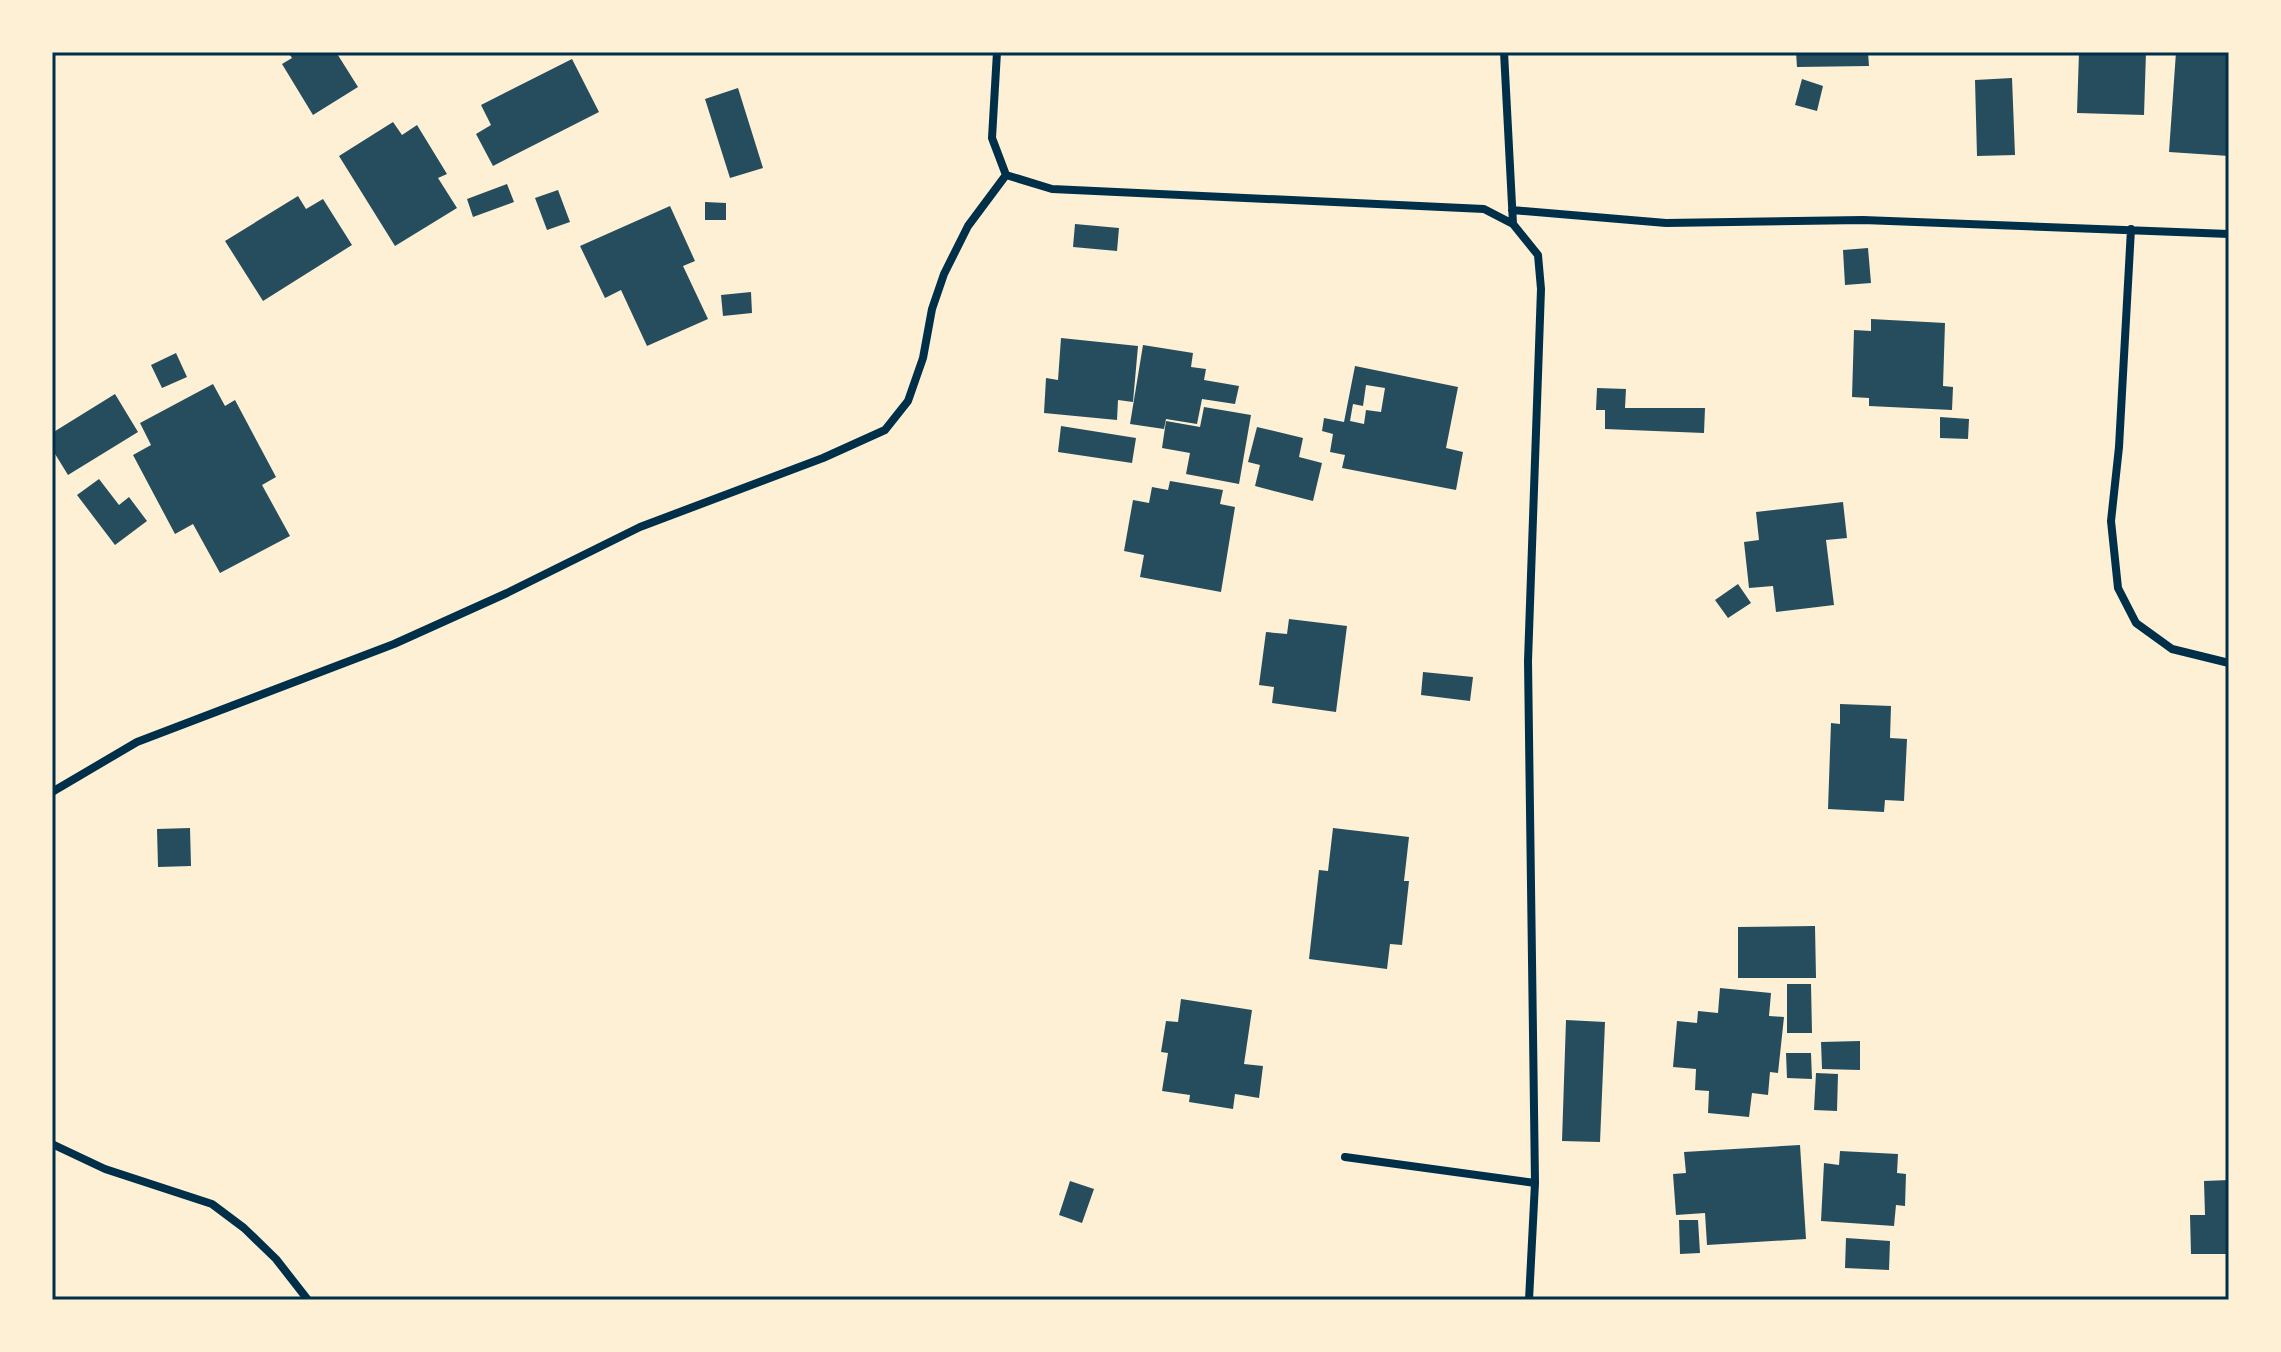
<svg xmlns="http://www.w3.org/2000/svg" width="2281" height="1352" font-family="'Open Sans',sans-serif">
	<rect width="100%" height="100%" fill="#fdf0d5"/>
	<path fill="#264d5e" fill-rule="evenodd" d="M288,52h48l22,35 -45,28 -31,-51 10,-6z
		M1796,52h72l1,14 -72,1z
		M2079,52h67l-2,63 -67,-2z
		M2176,52l53,2v102l-60,-4z
		M572,59l27,53 -106,54 -17,-32 15,-9 -10,-20z
		M2012,78l3,77 -38,1 -2,-76z
		M1802,79l21,7 -6,25 -22,-6z
		M738,88l25,80 -33,10 -25,-79z
		M393,122l9,13 15,-10 30,49 -9,4 19,30 -62,38 -56,-90z
		M507,184l7,18 -41,15 -6,-18z
		M558,190l12,32 -23,8 -12,-32z
		M298,196l8,13 17,-10 29,46 -89,56 -38,-60z
		M705,202l21,1v17h-21z
		M670,206l25,55 -12,5 25,53 -61,27 -26,-56 -16,8 -25,-52z
		M1075,224l44,4 -2,23 -44,-4z
		M1868,248l3,35 -26,2 -2,-35z
		M751,292l1,21 -29,3 -2,-21z
		M1871,319l74,4 -2,63 10,1 -1,23 -83,-4v-8l-17,-1 2,-67 17,1z
		M1061,338l77,8 -5,56 -15,-2 -1,20 -73,-7 2,-35 12,2z
		M1143,345l50,8 -2,14 15,2 -2,11 35,6 -4,18 -33,-5 -5,25 -31,-5 -2,10 -34,-5z
		M176,353l11,24 -25,11 -11,-23z
		M1355,366l103,21 -12,61 17,4 -7,38 -114,-22 3,-13 -15,-3 3,-18 -11,-3 2,-13 20,4zM1366,385l19,3 -4,24 -15,-2 -2,14 -14,-3 3,-17 10,2z
		M213,384l12,22 10,-6 41,77 -14,8 28,51 -70,37 -27,-49 -18,10 -42,-79 18,-10 -11,-22z
		M1597,388l29,1 -1,19h80l-1,25 -99,-4v-19h-9z
		M115,394l23,38 -70,43 -16,-26v-16z
		M1204,407l47,8 -12,69 -53,-10 4,-21 -28,-5 4,-27 34,6z
		M1940,417l29,2 -1,20 -28,-1z
		M1061,426l75,12 -4,25 -74,-11z
		M1257,427l46,11 -4,19 23,6 -9,38 -58,-15 5,-21 -12,-3z
		M99,479l20,26 10,-8 18,24 -32,24 -38,-50z
		M1170,481l53,9 -3,14 15,3 -14,85 -81,-15 4,-22 -20,-4 9,-51 16,3 3,-16 16,3z
		M1843,502l4,36 -21,2 8,65 -58,7 -3,-26 -24,2 -5,-46 15,-2 -3,-28z
		M1738,584l13,19 -23,15 -13,-18z
		M1289,619l58,7 -11,86 -64,-9 2,-16 -15,-2 7,-53 21,2z
		M1423,672l50,5 -3,24 -49,-6z
		M1840,704l51,2 -1,32 17,1 -3,62 -19,-1 -1,12 -56,-3 3,-86 9,1z
		M190,828l1,38 -33,1 -1,-38z
		M1333,828l76,9 -5,44h5l-7,64 -12,-1 -3,25 -78,-10 10,-89 9,1z
		M1815,926l1,52h-78v-51z
		M1787,984h24l1,49h-25z
		M1720,988l51,5 -2,23 15,1 -6,56 -8,-1 -2,23 -16,-2 -3,24 -41,-4 1,-22 -14,-1 1,-21 -23,-2 4,-46 20,2 1,-12 20,2z
		M1181,999l71,11 -8,54 19,2 -4,32 -24,-4 -2,15 -44,-7 1,-7 -28,-4 6,-38 -7,-1 5,-31 12,1z
		M1566,1020l39,2 -5,120 -38,-1z
		M1860,1041v29l-38,-1 -1,-27z
		M1786,1053h25l1,26 -25,-1z
		M1816,1073l22,1 -1,37 -23,-1z
		M1800,1145l6,94 -99,6 -2,-32 -29,2 -3,-41 13,-1 -2,-21z
		M1840,1151l58,3 -1,19 9,1 -1,32 -9,-1 -2,21 -73,-5 3,-58 15,2z
		M2229,1180v74h-38l-1,-39h15l-1,-34z
		M1070,1181l24,8 -12,34 -23,-8z
		M1679,1220h19l2,33 -20,1z
		M1846,1238l44,3 -1,29 -44,-2z"/>
	<g fill="none" stroke-linecap="round" stroke-linejoin="round">
		<path stroke="#003049" stroke-width="8" d="M997,52l-5,86 14,37 46,14 432,20 29,15 25,31 3,34 -13,372 7,522 -6,117
			M1504,52l9,172
			M1512,210l154,13 197,-3 366,14
			M2131,229l-12,218 -8,74 7,67 18,35 36,26 57,14
			M52,792l85,-50 257,-98 113,-51 133,-66 183,-69 62,-28 23,-29 15,-43 9,-49 12,-35 24,-48 38,-51
			M52,1144l53,25 107,35 32,24 32,31 32,41
			M1345,1157l190,26"/>
	</g>
	<rect width="2281" height="1352" fill="none" stroke="#fdf0d5" stroke-width="108"/>
	<rect x="54" y="54" width="2173" height="1244" fill="none" stroke="#003049" stroke-width="3"/>
</svg>
